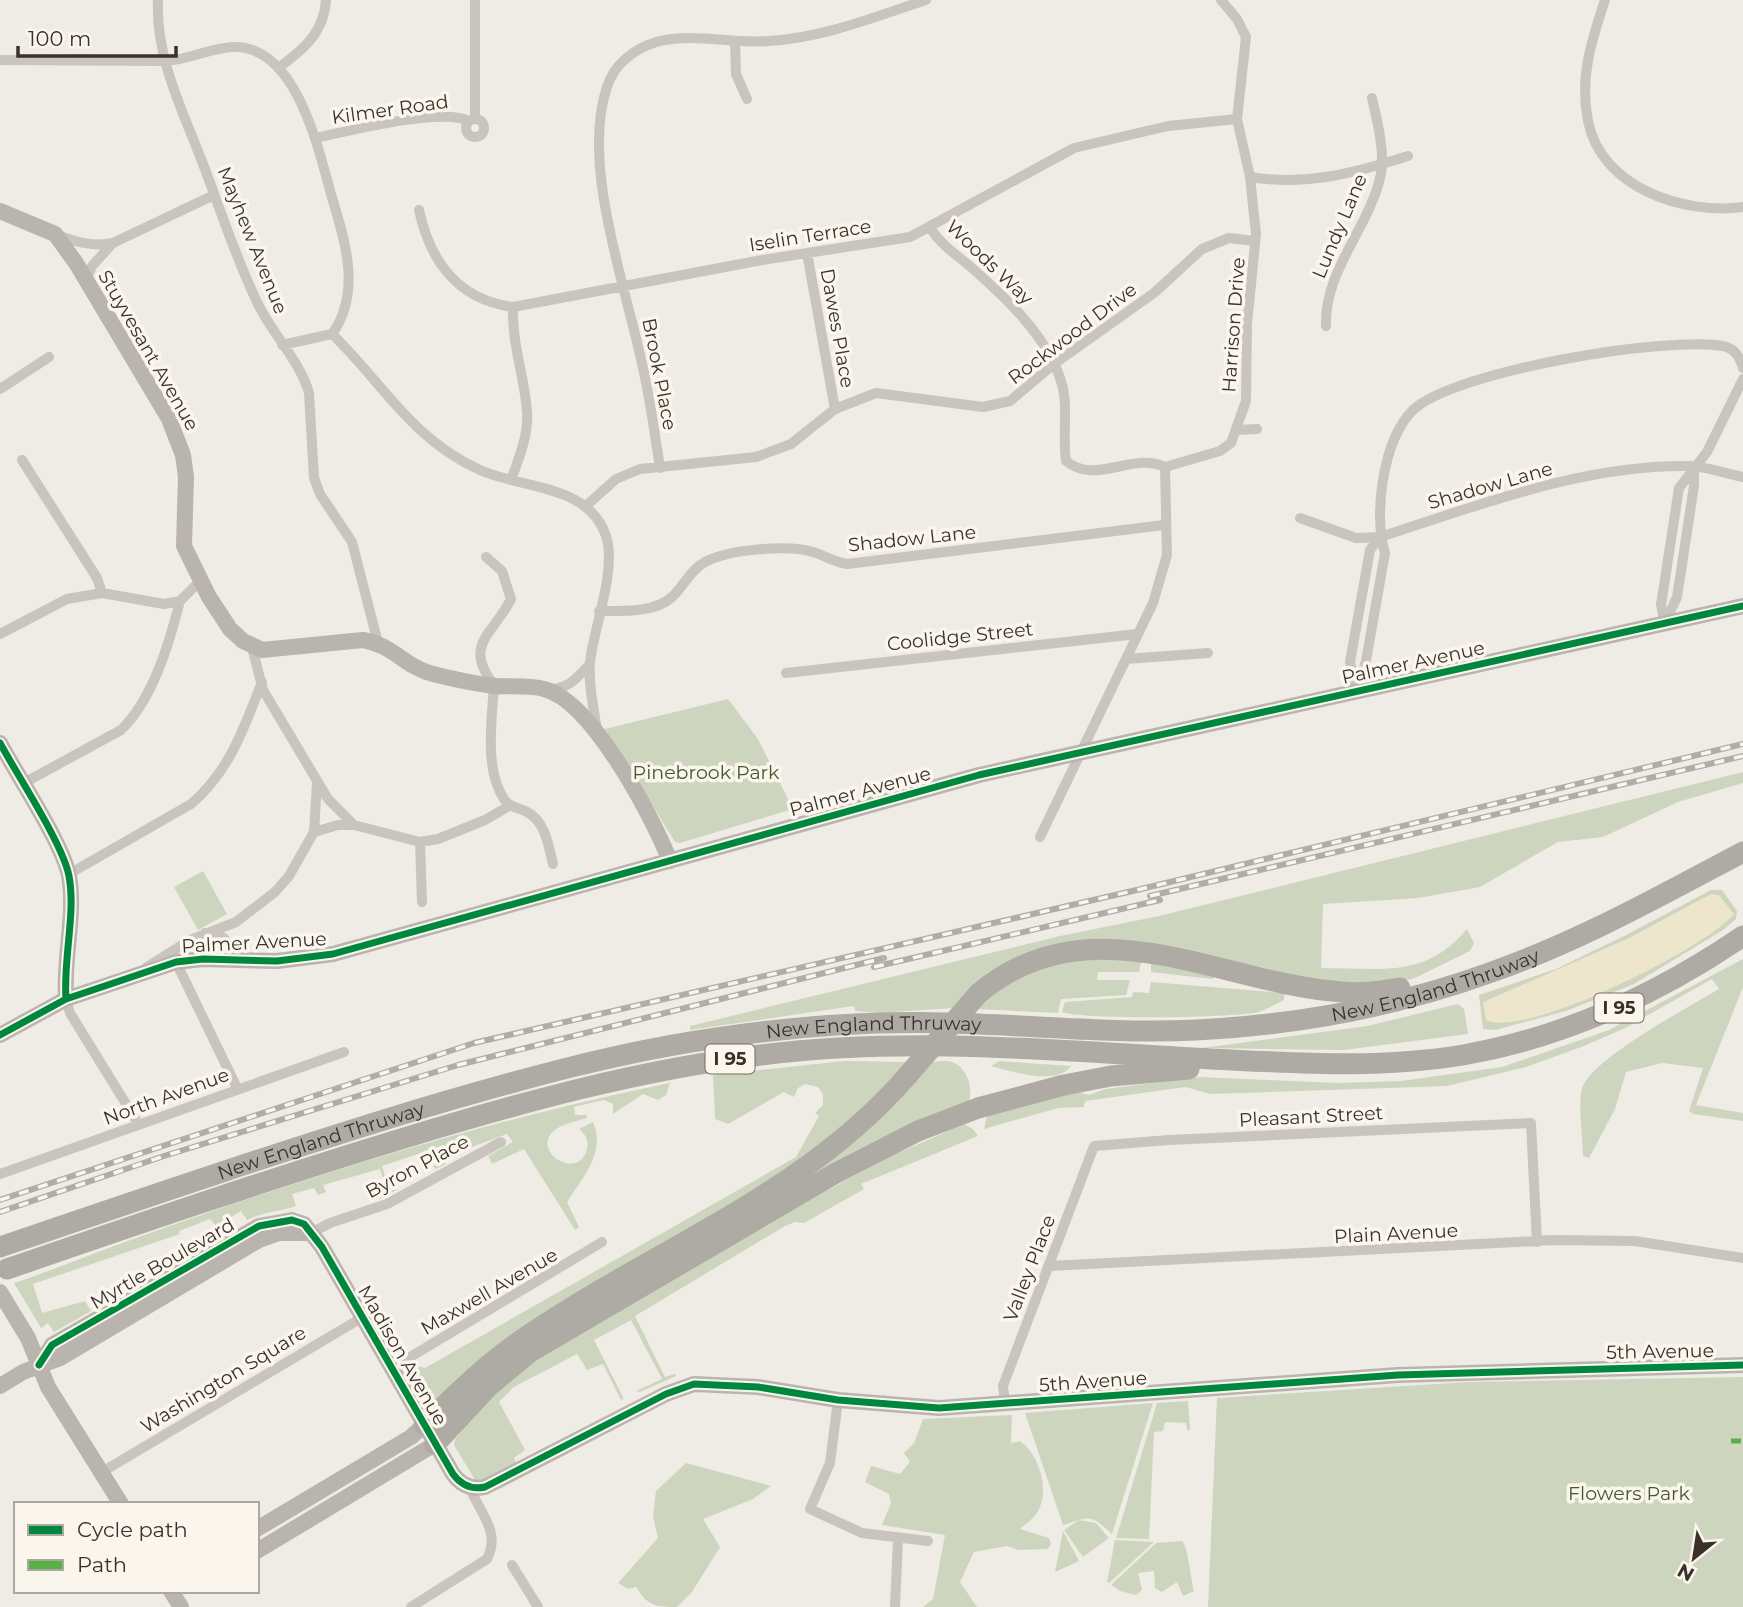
<svg xmlns="http://www.w3.org/2000/svg" width="1743" height="1607" font-family="Montserrat,sans-serif">
	<rect width="100%" height="100%" fill="#efece5"/>
	<path fill="#ced5bf" d="M728,699l30,40 35,70 -113,34 -5,-1 -70,-113z
		M1743,772v11l-65,19 -75,35 -45,5 -78,45 -62,11 -95,6 -2,64c60,0 104,11 146,-39l7,14 -4,8 -55,27 -39,11 -100,-12 -9,-9 -138,-26h-38l-137,66 -77,5 -22,-2 -1,-5 -164,24v-4l370,-90 99,-20z
		M203,871l24,43 -29,16 -24,-43z
		M1711,890h11l15,21 -1,8 -13,11 -89,54 -68,27 -71,19 -12,-1 -4,-34 77,-26 68,-33z
		M1143,956l76,19 -7,4 -61,-7v-9h-10l-2,9h-41l-1,8h33l-4,15 -65,4 -3,14 -84,-4 46,-34 39,-14z
		M1743,959v28l-47,118 47,8v8l-50,-7 -4,-3 14,-43 -41,-5 -36,9 -11,37 -26,49 -6,-2c0,-16 -6,-57 0,-70 12,-29 106,-79 136,-97l-7,-10 -87,49 -41,18 -58,21 -79,19 -237,8 -24,-7 -101,14 -1,6 -26,1 -74,21 3,-14 91,-23 11,3 16,-6 95,-12 137,6 64,-2 101,-14 107,-37z
		M1151,982l133,11v7c-8,4 -17,9 -25,12 -24,6 -178,8 -197,0l3,-10 67,-5 1,-5 16,1z
		M1458,1004l6,5 4,25 -124,16 -142,-2 165,-22z
		M844,1061l65,1 -75,76 -398,264 -8,-2 -17,-28 4,-7 10,3 371,-211 23,-41 -4,-3 8,-8v-11l-5,-7 -13,-3 -7,4 -4,9 -10,-5 -56,32 -13,-5 -2,-44z
		M1000,1061l71,5c-15,20 -58,6 -80,0z
		M929,1062c6,0 17,-2 23,0 16,5 22,29 16,43l-146,71 -4,-6 78,-66z
		M670,1083l-4,12 -8,5 -15,-6 -30,20v-10l-9,-4 -30,7 1,8h12v3c-9,3 -22,5 -31,11 -29,22 25,54 31,19 2,-8 -2,-14 -8,-19l14,-7c13,31 -10,55 -26,80l12,25 -4,3 -51,-81 -32,15 -4,-8 25,-14 -6,-8 -38,14 -5,-6 -21,14 3,8 -10,5 -3,-3 9,-4 -3,-15 -57,19 7,25 9,-2 -18,10 -1,-3 8,-4 -7,-23 -57,16 3,7 -8,3 -4,-7 -22,6 4,12c-17,6 -30,5 -49,14l-6,-9 -25,15 -6,-7 -31,12 1,3 -147,50 9,29 43,-12 6,10 -37,21 -6,-9 -7,5 -27,-45c34,-11 67,-25 100,-37 181,-66 368,-125 556,-163z
		M964,1124l9,5 5,7 -117,48 3,5 -60,34 -9,-1 -10,4 -150,90 30,61 10,-3 1,2 -36,16 -4,-1 26,-12 -31,-59 -37,20 30,59 -3,1 -18,-36 -16,6 -10,-16 -63,33 -15,15 26,48 -11,8 2,5 -32,18 -9,-1 -21,-35 1,-6 33,-40 39,-34 256,-151 106,-57z
		M1743,1377v230h-535l9,-209 251,-16z
		M1188,1401l2,29h-3l-1,-7 -21,-1 -2,9 -9,1 -5,107 -33,-1 41,-135z
		M1153,1403l-41,131c-22,-20 -20,-18 -49,-9l-38,-112z
		M1012,1415l-1,28 9,-2c19,14 31,49 17,72 -4,6 -12,11 -17,16l29,9 2,6 -3,5 -29,1 -12,-4 -33,6 -14,30 17,25h-54l10,-8 12,-64 -63,-10 9,-22 -2,-9 -24,-12 6,-16 29,8 10,-12 -6,-9 10,-10 9,-24z
		M686,1463l85,23 -18,13 -50,20 17,28 -28,45 -15,15c-22,0 -29,-1 -41,-20l-8,2 -10,-6 40,-45 -5,-22 3,-25z
		M1079,1520l17,3 13,15 -26,19 -19,-27z
		M1063,1531l16,30 -24,11z
		M1115,1540l39,2 -45,41 -2,-1z
		M1182,1541c6,5 9,39 12,50l-11,5 -6,-14 -15,10 -7,-4 -1,-17 -16,2 4,17 -6,5 -16,-4 -9,-6 45,-42z"/>
	<path fill="#eee6cc" d="M1711,894l8,1 15,19c-28,34 -208,125 -248,106l-3,-17 5,-3 139,-61z"/>
	<g fill="none" stroke-linecap="round" stroke-linejoin="round">
		<path stroke="#c9c4bd" stroke-width="10" d="M158,0c-3,60 28,117 48,172 17,45 32,92 53,134 15,30 41,55 50,87l5,85 6,16 32,48 26,101
			M475,0v119
			M1605,0c-13,39 -26,78 -17,121 13,67 96,94 155,86
			M735,42l1,32 11,25
			M0,60c55,0 110,1 165,1 23,-1 45,-13 68,-14 65,-2 86,106 100,154 13,43 28,93 -1,133 52,50 78,104 148,136 42,19 109,14 126,66 11,33 -12,91 -16,126 -2,23 4,47 7,69
			M278,68c25,-18 46,-35 48,-68
			M466 128a9 9 0 1 1 18 0a9 9 0 1 1-18 0Z
			M316,138c32,-7 127,-31 153,-17
			M1250,177c57,9 105,-4 158,-21
			M419,210c11,51 39,90 94,97l249,-47 148,-23 164,-89 94,-22 69,-7
			M930,228c11,17 27,27 42,40 34,30 75,68 89,113 8,24 1,54 5,80 30,25 67,-10 99,6
			M57,235c19,7 36,12 56,8l101,-48
			M807,253l28,156
			M86,280l6,-14 21,-23
			M1326,326c-2,-56 44,-99 55,-152 4,-23 -4,-54 -9,-76
			M282,345l50,-11
			M0,389l49,-32
			M1238,430l19,-1
			M22,460l75,118 5,15
			M660,468c-5,-32 -9,-63 -16,-95 -16,-81 -64,-207 -37,-286 7,-23 27,-38 49,-45 36,-10 75,2 112,-1 55,-3 106,-24 158,-41
			M511,480c8,-22 18,-46 16,-69 -3,-37 -15,-65 -14,-104
			M587,505l29,-26 24,-10 116,-12 35,-13 44,-35 41,-16 107,14 27,-6 44,-37 100,-71 48,-44 27,-11 26,3
			M1300,518l56,20 24,-1c100,-32 204,-73 311,-71 17,1 35,8 52,11
			M486,557l16,14 9,28c-17,35 -49,45 -17,86 -2,35 -10,84 10,114 5,9 15,8 23,13 19,10 21,33 26,52
			M599,611c22,0 56,2 73,-14 12,-11 18,-27 33,-35 24,-13 86,-18 111,-9 11,4 19,9 31,11l317,-39
			M1665,623l-4,-18 18,-117 28,-36 36,-73
			M1665,623l12,-26 17,-111v-20
			M0,634l67,-35 35,-6 62,11 16,-3 21,-21
			M252,647l11,43 65,109 26,26 66,17 18,-3 47,-19 24,-14
			M1126,659l82,-6
			M786,673l351,-39
			M1356,688l-6,-26 20,-112 10,-13
			M547,689c21,1 30,-11 43,-25
			M1357,691l9,-30 19,-108c-12,-38 -2,-112 27,-142 40,-40 254,-75 311,-65 11,2 17,11 20,22
			M22,784l99,-54c32,-31 48,-86 59,-129
			M314,832l24,-7h16
			M1040,837l113,-234 14,-48 -2,-88 55,-16 11,-8 15,-42 1,-77 9,-90 -6,-57 -13,-58 9,-82 -9,-18 -16,-19
			M420,842l2,60
			M69,874l122,-70c38,-32 53,-76 71,-122
			M211,932l13,6 11,22
			M203,959l2,-26
			M176,962l61,126
			M147,967l43,-27 46,-18 39,-30 14,-16 25,-44 3,-49
			M66,999l4,14 69,112
			M0,1174l344,-122
			M311,1233l19,-10 57,-19 114,-62
			M1050,1266l505,-26 80,1 108,17
			M392,1368l210,-126
			M838,1400l-8,63 -20,46 52,24 66,8
			M1005,1403l-2,-17 91,-240 75,-6 362,-17 6,119
			M102,1472l261,-155
			M512,1565l26,42
			M411,1607l76,-48c14,-28 -7,-45 -17,-71
			M895,1607l3,-68"/>
		<path stroke="#b9b4ae" stroke-width="16" d="M0,211l55,23 21,29 93,156 14,36 3,22 -2,69 25,51 21,32 13,12 19,9 101,-10c30,5 42,27 70,34 21,5 41,10 63,12 15,1 33,-1 48,3 48,12 108,127 126,172
			M0,743c17,32 63,101 69,133 7,38 -6,83 -3,123
			M0,1035l66,-36 110,-37 27,-3 74,2 56,-7 646,-179 764,-169
			M0,1292l28,46 20,49 73,117
			M39,1365l13,-20 207,-119 33,-6 12,4 18,23 131,227c8,11 18,16 32,13l181,-93 28,-10 64,3 80,13 101,8 459,-33 345,-10
			M0,1386l23,-14 37,-14 199,-118 20,-7h32
			M257,1529l154,-92 13,-12
			M257,1551l178,-107
			M171,1591l10,16"/>
		<g stroke="#aeaba4" stroke-width="21">
			<path d="M978,994c112,-95 240,-11 364,-2 20,2 39,-1 58,-4"/>
			<path id="s1" d="M0,1247c141,-48 281,-96 423,-139 99,-29 198,-57 301,-71 74,-11 151,-16 226,-14 81,2 164,11 246,7 99,-5 199,-23 293,-57 89,-31 171,-77 254,-121"/>
			<path d="M7,1269c131,-45 262,-90 394,-130 118,-36 237,-69 360,-84 149,-19 301,-4 450,4 85,4 168,10 252,-4 103,-18 195,-61 280,-119"/>
			<path d="M424,1425c31,-30 61,-60 96,-84 129,-90 283,-144 388,-266"/>
			<path d="M435,1444l53,-57 42,-35 304,-178 84,-43 60,-23 86,-23 47,-9 78,-7"/>
		</g>
		<g stroke="#b1aca7" stroke-width="6">
			<path id="rail" d="M1150,896l593,-140
				M874,967l286,-67
				M0,1200l474,-157 667,-154 602,-145
				M0,1212l164,-56 294,-91 426,-107"/>
		</g>
		<use href="#rail" stroke="#fbf6ed" stroke-width="3.5" stroke-dasharray="10" stroke-linecap="butt"/>
		<path stroke="#aeaba4" stroke-width="21" d="M908,1075l70,-81"/>
		<path stroke="#56b246" stroke-width="5" stroke-dasharray="10 5" stroke-linecap="butt" d="M1731,1441h12"/>
		<g stroke="#fbf6ed" stroke-width="11">
			<path id="cycleway" d="M0,743c17,32 63,101 69,133 7,38 -6,83 -3,123
				M0,1035l66,-36 110,-37 27,-3 74,2 56,-7 646,-179 764,-169
				M39,1365l13,-20 207,-119 33,-6 12,4 18,23 131,227c8,11 18,16 32,13l181,-93 28,-10 64,3 80,13 101,8 459,-33 345,-10"/>
		</g>
		<use href="#cycleway" stroke="#00873e" stroke-width="7"/>
	</g>
	<g text-anchor="middle" stroke-width="7" stroke-linejoin="round" paint-order="stroke">
		<g fill="#fbf6ed" stroke="#746c65" stroke-width="2">
			<rect x="1594.5" y="993.5" width="49" height="29" rx="5"/>
			<rect x="705.5" y="1044.5" width="49" height="29" rx="5"/>
		</g>
		<g font-size="18" font-weight="bold" fill="#3a312b">
			<text x="1619" y="1014">I 95</text>
			<text x="730" y="1065">I 95</text>
		</g>
		<g font-size="19" fill="#3a312b" stroke="#fbf6ed">
			<text transform="translate(390 109) rotate(-8)" y="7">Kilmer Road</text>
			<text transform="translate(1339 226) rotate(-67)" y="7">Lundy Lane</text>
			<text transform="translate(810 235) rotate(-9)" y="7">Iselin Terrace</text>
			<text transform="translate(253 240) rotate(68)" y="7">Mayhew Avenue</text>
			<text transform="translate(990 262) rotate(44)" y="7">Woods Way</text>
			<text transform="translate(1233 325) rotate(-86)" y="7">Harrison Drive</text>
			<text transform="translate(838 328) rotate(80)" y="7">Dawes Place</text>
			<text transform="translate(1072 333) rotate(-37)" y="7">Rockwood Drive</text>
			<text transform="translate(149 350) rotate(60)" y="7">Stuyvesant Avenue</text>
			<text transform="translate(660 374) rotate(79)" y="7">Brook Place</text>
			<text transform="translate(1490 485) rotate(-16)" y="7">Shadow Lane</text>
			<text transform="translate(912 538) rotate(-6)" y="7">Shadow Lane</text>
			<text transform="translate(960 636) rotate(-6)" y="7">Coolidge Street</text>
			<text transform="translate(1413 662) rotate(-12)" y="7">Palmer Avenue</text>
			<text transform="translate(860 791) rotate(-15)" y="7">Palmer Avenue</text>
			<text transform="translate(254 942) rotate(-3)" y="7">Palmer Avenue</text>
			<text dy="7" stroke="none"><textPath href="#s1" startOffset="1472">New England Thruway</textPath></text>
			<text dy="7" stroke="none"><textPath href="#s1" startOffset="905">New England Thruway</textPath></text>
			<text transform="translate(166 1096) rotate(-20)" y="7">North Avenue</text>
			<text transform="translate(1311 1116) rotate(-3)" y="7">Pleasant Street</text>
			<text dy="7" stroke="none"><textPath href="#s1" startOffset="338">New England Thruway</textPath></text>
			<text transform="translate(417 1166) rotate(-28)" y="7">Byron Place</text>
			<text transform="translate(1396 1233) rotate(-3)" y="7">Plain Avenue</text>
			<text transform="translate(162 1263) rotate(-30)" y="7">Myrtle Boulevard</text>
			<text transform="translate(1029 1268) rotate(-69)" y="7">Valley Place</text>
			<text transform="translate(489 1291) rotate(-30)" y="7">Maxwell Avenue</text>
			<text transform="translate(1660 1351) rotate(-1)" y="7">5th Avenue</text>
			<text transform="translate(403 1355) rotate(60)" y="7">Madison Avenue</text>
			<text transform="translate(223 1379) rotate(-31)" y="7">Washington Square</text>
			<text transform="translate(1093 1381) rotate(-4)" y="7">5th Avenue</text>
		</g>
		<g font-size="19" fill="#44592e" stroke="#fbf6ed">
			<text x="706" y="779">Pinebrook Park</text>
			<text x="1629" y="1500">Flowers Park</text>
		</g>
	</g>
	<rect x="14" y="1502" width="245" height="91" fill="#fbf6ed" stroke="#aea79f" stroke-width="2"/>
	<rect x="28" y="1525" width="35" height="10" fill="#00873e" stroke="#aea79f" stroke-width="2"/>
	<text x="77" y="1537" font-size="21" fill="#3a312b">Cycle path</text>
	<rect x="28" y="1560" width="35" height="10" fill="#56b246" stroke="#aea79f" stroke-width="2"/>
	<text x="77" y="1572" font-size="21" fill="#3a312b">Path</text>
	<g transform="translate(1694 1558) rotate(210)" stroke="#fbf6ed" stroke-width="5" paint-order="stroke">
	<path d="M0-5L12 26L0 18L-12 26Z" fill="#3a312b"/>
	<text y="-10" font-size="19" font-weight="bold" text-anchor="middle" fill="#3a312b">N</text>
	</g>
	<path d="M18 46v10h158v-10" fill="none" stroke="#3a312b" stroke-width="3.5"/>
	<text x="28" y="46" font-size="21" fill="#3a312b" stroke="#fbf6ed" stroke-width="5" paint-order="stroke">100 m</text>
</svg>
